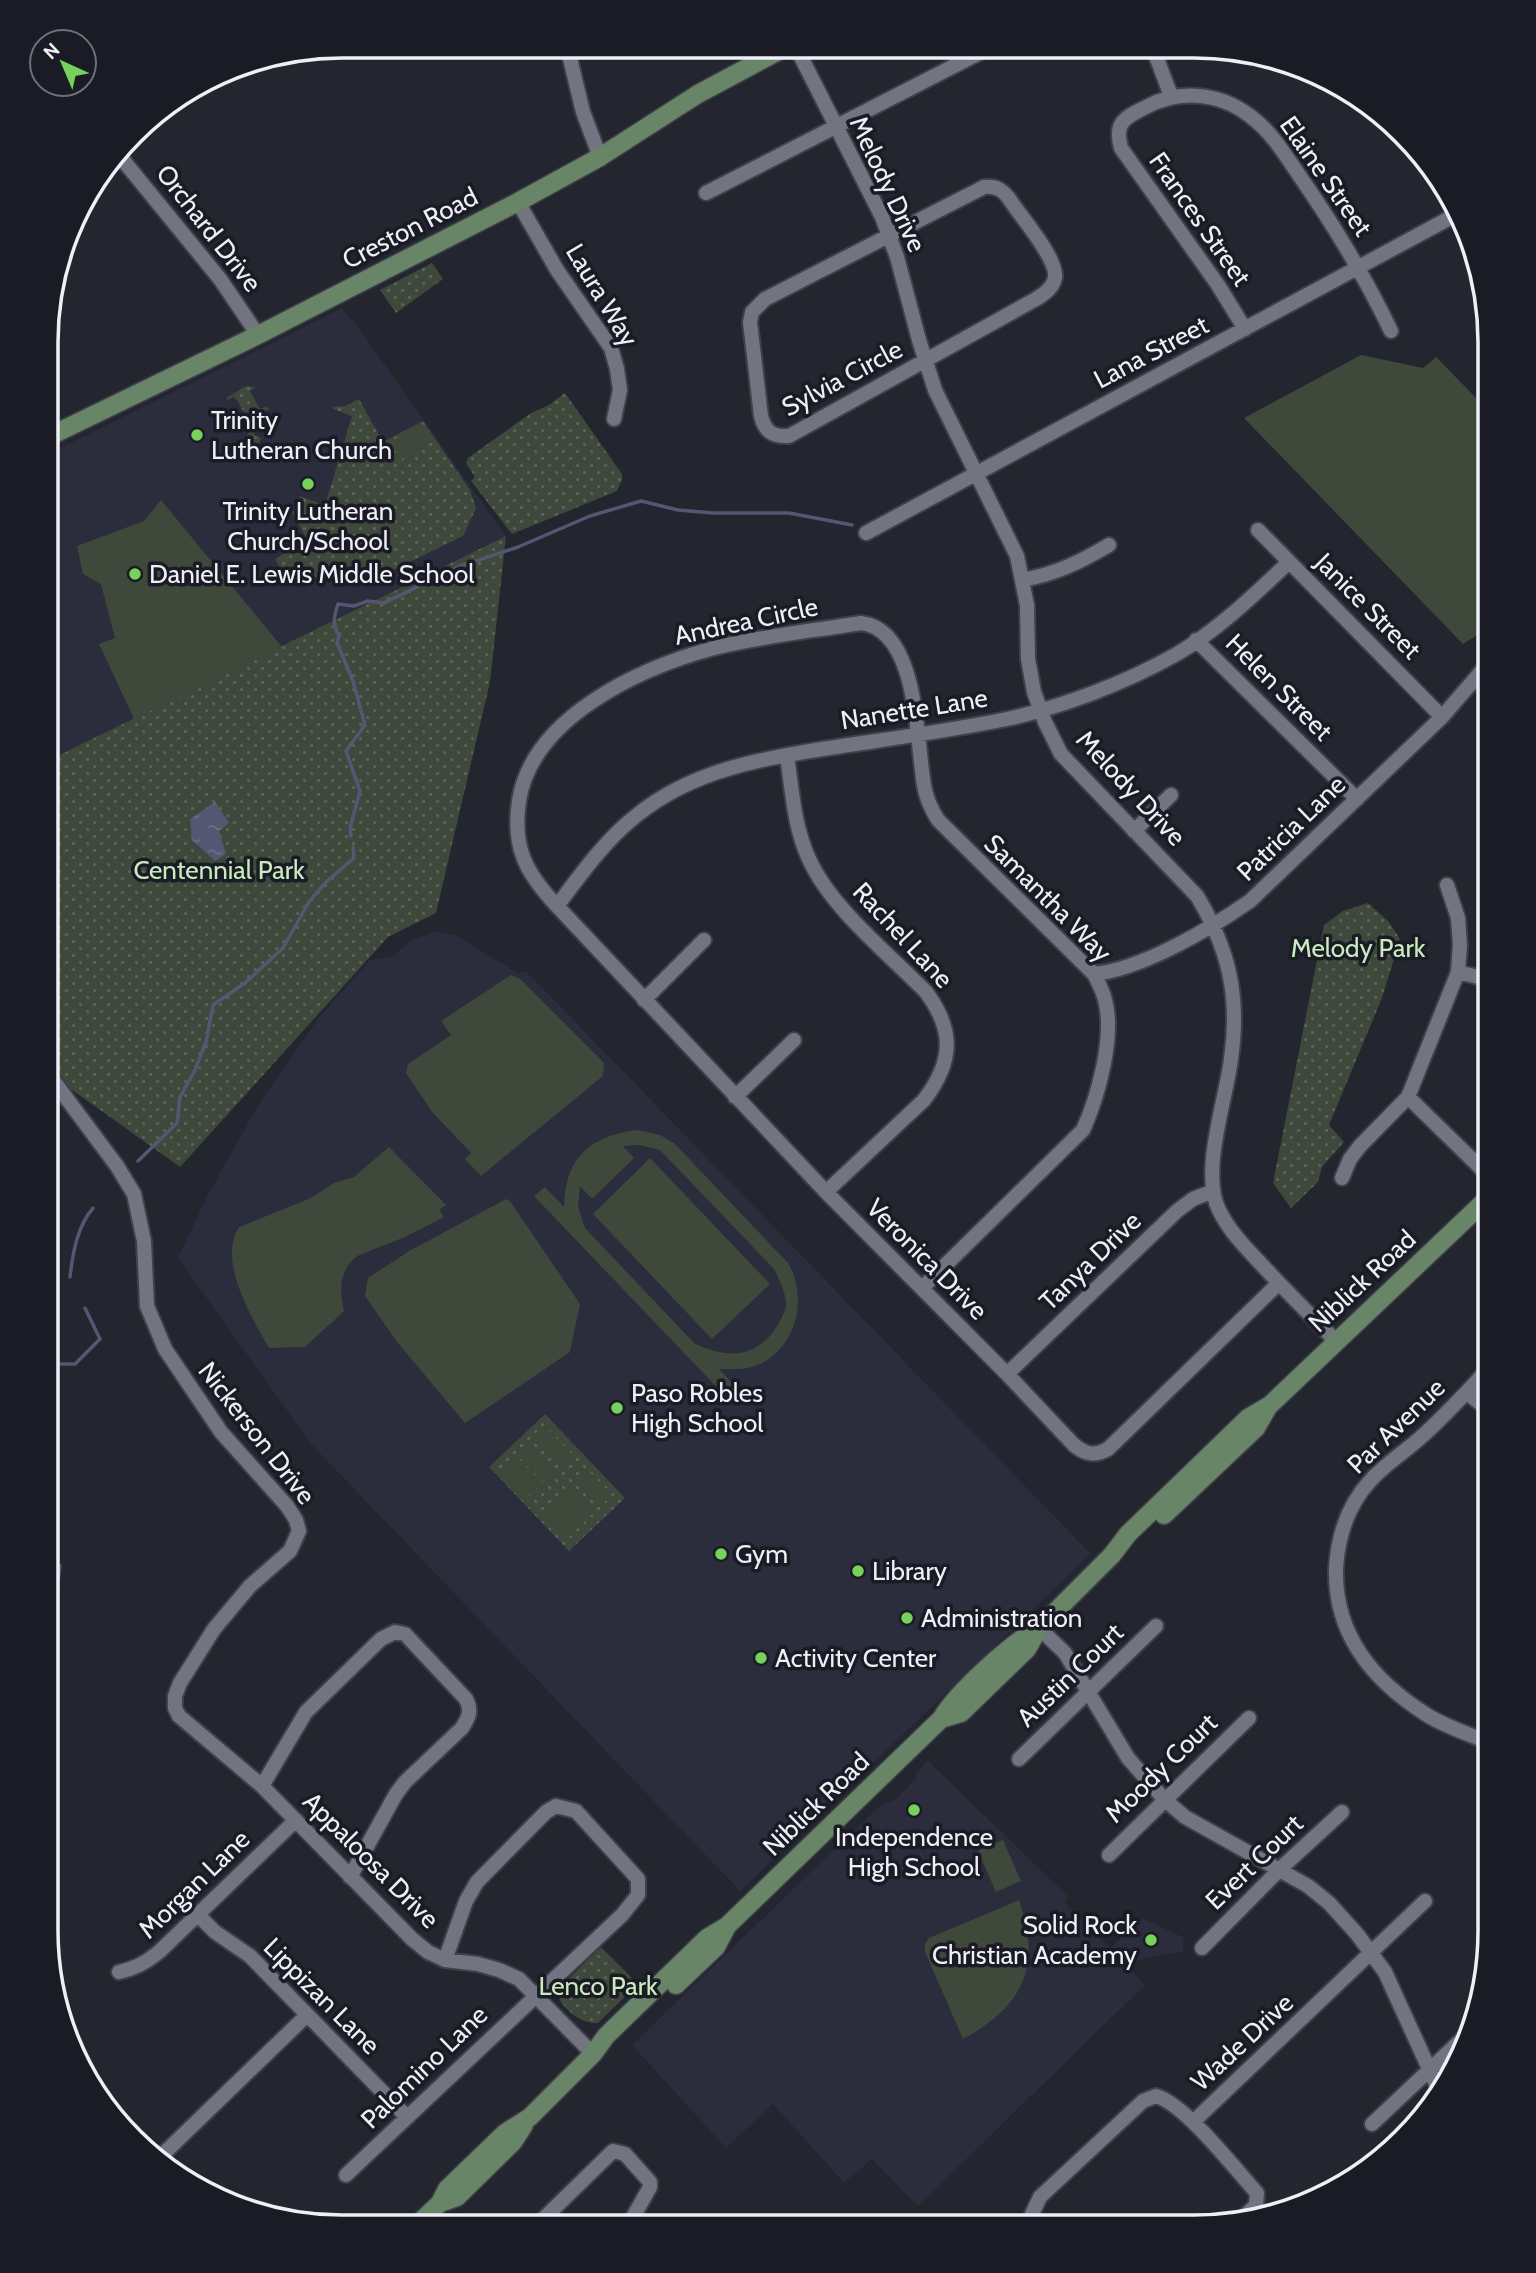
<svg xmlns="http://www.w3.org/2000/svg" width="1536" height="2273" font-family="Cabin,sans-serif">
	<defs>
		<pattern id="green-dots" width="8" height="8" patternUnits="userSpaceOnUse" patternTransform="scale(1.75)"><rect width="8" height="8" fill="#3e493b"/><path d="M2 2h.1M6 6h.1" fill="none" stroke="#5a6458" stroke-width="1.8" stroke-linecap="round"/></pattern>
		<pattern id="water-ripples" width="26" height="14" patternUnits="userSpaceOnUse" patternTransform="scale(1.75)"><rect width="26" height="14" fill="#555772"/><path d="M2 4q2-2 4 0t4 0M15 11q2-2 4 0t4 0" fill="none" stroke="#6e6f87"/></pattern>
	</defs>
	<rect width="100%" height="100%" fill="#23252f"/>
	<path fill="#2b2c3c" d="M342,308l16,19 148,209 -459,225 1,-307z
		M438,931l19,5 61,37 8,-2 565,583 -351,337 -429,-447 -133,-186 28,-60 54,-96 60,-86 50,-56 23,-4 20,-17z
		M928,1761l141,136 -4,6 45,45 32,-30 43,20 -2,4v9l-58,12 20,22 -227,221 -46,-47 -28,24 -71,-79 -47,44 -94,-103 246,-238 18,-8 20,-20v-6z"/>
	<path fill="url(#green-dots)" d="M432,263l11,16 -47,34 -16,-23z
		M246,386l9,1 -5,4 10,18 6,-3 3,4 -8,1 -7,24 7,3 -2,6 -5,2 -8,-11 7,-5 -16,-30 -4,-3 -5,3 -2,-2z
		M565,393l57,81v6l-5,11 -105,43 -41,-53 4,-4 -9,-14 2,-5 63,-45 18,-8z
		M359,399l24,43 40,-21 47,69 6,18 -13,28 -80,39 -37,-9 -56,21 -15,-28 32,-19 -15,-28 11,-6 -4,-10 26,9 27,-89 -19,-7v-2l12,-1z
		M506,536l-16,146 -54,231 -48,24 -208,230 -133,-95v-311z
		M1368,903l21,19 11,17 -18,59 -53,127 15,17 -22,25 -4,15 -27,26 -18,-25 51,-258 19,-14z
		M545,1414l80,84 -56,53 -80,-84z
		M601,1947l37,37 -40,39c-17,1 -34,-13 -41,-28l2,-7z"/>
	<path fill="#3e493b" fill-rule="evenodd" d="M1361,355l62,13 13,-11 54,55v215l-27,17 -219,-226z
		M420,424l10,18 -30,18 -10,-18z
		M161,500l121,147 -148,72 -35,-75 16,-6 -14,-54 -18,-10 -6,-28 67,-25z
		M511,975l9,4 84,84 -1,13 -122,100 -16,-17 6,-6 -38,-40 -27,-40 2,-9 43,-29 -10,-14z
		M637,1130l23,5 14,8 114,120c22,36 7,91 -36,104 -11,3 -22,2 -33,2l20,21 -10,10 -195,-204 11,-9 19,20c1,-49 25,-71 73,-77zM639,1145l21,5 115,120c4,10 12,25 11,37 -2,7 -8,18 -12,24 -23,29 -48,26 -79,13l-110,-116 -7,-21 2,-21 12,13 42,-41 -11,-12z
		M389,1147l57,58 -7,5 5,7 -39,20 -48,19c-18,15 -18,34 -13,55l-39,36 -36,1c-17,-30 -52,-87 -30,-121l72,-29 23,-15 20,-6z
		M650,1158l120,126 -58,55 -119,-125z
		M506,1199l4,2 70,103 -10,48 -105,71 -68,-81 -32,-46 3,-18 43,-28z
		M546,1427l26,27 -13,12 -26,-27z
		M529,1443l26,27 -12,12 -26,-27z
		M513,1459l26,27 -13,12 -26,-28z
		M586,1468l26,27 -13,12 -26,-27z
		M569,1484l26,27 -12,12 -26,-27z
		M553,1500l26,27 -12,12 -26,-27z
		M1003,1840l18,41 -25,11 -18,-41z
		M1019,1900c23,66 5,106 -56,139l-38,-87v-8l4,-6z"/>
	<path fill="url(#water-ripples)" d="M215,802l14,21 -10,8 7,23 -11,7 -23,-21 -2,-21z"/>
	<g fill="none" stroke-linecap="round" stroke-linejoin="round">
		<path stroke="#555772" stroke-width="3.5" d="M351,836l-1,-8 10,-37 -14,-40 19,-26 -12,-44 -16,-38 2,-7c-7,-12 -5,-20 -1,-32l16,2 14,-5 16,2 74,-36 60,-20 72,-31 51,-15 37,9 35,3h76l63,12
			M138,1161l39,-38 3,-26 14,-25 12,-30 7,-37 32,-22 38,-35 26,-46 16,-19 29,-25 -1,-11
			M70,1277c3,-25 7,-50 23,-69
			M57,1364h18l25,-25 -15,-31
			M46,1641l6,-14 8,-61 -8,-7"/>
		<g stroke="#3f4048" stroke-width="18">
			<path id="minor" d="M567,46l16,66 17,45
				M796,47l86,170 15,40 22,83 16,50 82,166 10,49 1,54 6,33 11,30 16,32 136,142c32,53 43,101 34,163 -5,41 -31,114 -12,151 10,21 27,38 43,55 24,26 49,51 74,76
				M1153,48l18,48
				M118,154l102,125 38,56
				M984,187c13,-1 19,3 26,13 11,17 48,59 45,78 -2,10 -11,16 -19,21l-247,137c-16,1 -24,-4 -28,-20l-11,-94 2,-10 13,-13z
				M706,193l285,-146
				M518,202l39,68 54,78 6,21 3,21 -6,29
				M1245,329l-27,-44 -97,-137c-7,-25 3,-30 23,-40 34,-19 75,-16 106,8 22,16 36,40 51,62 34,49 64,99 90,153
				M1258,530l184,187
				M866,533l593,-320
				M1022,580c34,-6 58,-18 87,-35
				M1196,640l161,159
				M787,755c5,35 7,72 22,104 22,49 79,94 117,133 29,39 27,70 -2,108l-98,92
				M1134,831l37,-36
				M557,906c24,-32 48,-66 80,-91 56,-45 123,-56 192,-67 59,-9 119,-17 178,-29 55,-12 118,-36 168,-64 42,-24 79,-60 114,-93
				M1458,972l32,8
				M1094,974c48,-5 116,-45 156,-73l192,-184 44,-51
				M644,1000l60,-60
				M47,1072l70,94 17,28 10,47 3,65 18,43 56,83 66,74 9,14 3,11 -9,20 -40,35 -36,43 -34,54 -5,13v12l4,8 83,70 150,153 16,13 17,8 33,4 21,6 20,9 74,75
				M735,1097l59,-57
				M1408,1097l82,80
				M1342,1178l8,-19 10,-13 48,-49 50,-125 2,-27 -2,-27 -11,-33
				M922,1288l161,-158c15,-33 32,-94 22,-130 -2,-9 -7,-18 -11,-26l-156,-154c-7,-11 -12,-22 -14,-35 -8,-44 -5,-155 -63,-162 -49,8 -99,13 -147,25 -74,20 -182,69 -195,153 -7,47 7,72 38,105l269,286 181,182 67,71c12,10 21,11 34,4l171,-166
				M1007,1374l170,-163 16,-12 20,-8
				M1467,1393l23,18
				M1039,1628l26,25 63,105 36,41 21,18 123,69 21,17 28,31 28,38 56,123
				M1490,1743c-21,-9 -44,-16 -63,-28 -54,-34 -93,-80 -91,-147 2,-32 12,-63 34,-87 14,-16 33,-28 49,-42 25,-22 48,-47 71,-72
				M1019,1759l137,-133
				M262,1786l44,-74 75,-73 14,-7 10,2 61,65c6,12 3,18 -4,29l-57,54 -9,12 -46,83
				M1109,1855l140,-137
				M198,1915l17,17 35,24 157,161
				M1202,1948l78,-79 62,-57
				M119,1972c17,-4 28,-10 41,-21l136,-131
				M1193,2122l232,-221
				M1372,2124l103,-97
				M156,2161l151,-146
				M346,2175l276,-260 16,-20v-16l-62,-68 -20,-5 -10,6 -69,70 -11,19 -21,59
				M536,2226l77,-75 12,3 25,28v5l-22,39
				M1034,2227l-2,-13 8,-17 103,-96 13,-5c28,7 80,74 101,97l-1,12 -13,13"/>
		</g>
		<g stroke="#3f4048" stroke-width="21">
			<path id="major" d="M48,437l210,-102 260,-133 82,-45 98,-63 88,-47
				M1164,1515l92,-87 12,-21
				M941,1719l20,-6 66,-64 12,-21 73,-73 16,-21 120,-116 22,-13 220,-209
				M676,1985l40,-38 10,-19
				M440,2203l17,-6 56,-55 11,-17
				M417,2225l23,-22 7,-14 58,-56 25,-16 63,-63 13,-18 101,-98 20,-12 214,-207c16,-27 70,-76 98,-91"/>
		</g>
		<use href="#minor" stroke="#737481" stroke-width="14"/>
		<use href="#major" stroke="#698568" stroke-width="18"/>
	</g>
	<g fill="#76d25a" stroke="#1a1b25" stroke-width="2.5">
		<circle cx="197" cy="435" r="7"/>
		<circle cx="308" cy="484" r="7"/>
		<circle cx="135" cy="574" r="7"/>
		<circle cx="617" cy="1408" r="7"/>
		<circle cx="721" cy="1554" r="7"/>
		<circle cx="858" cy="1571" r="7"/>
		<circle cx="907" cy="1618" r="7"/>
		<circle cx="761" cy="1658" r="7"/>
		<circle cx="914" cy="1810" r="7"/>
		<circle cx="1151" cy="1940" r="7"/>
	</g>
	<g text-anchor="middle" stroke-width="7" stroke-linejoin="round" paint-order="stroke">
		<g font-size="26" fill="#eff0f7" stroke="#1a1b25">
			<text transform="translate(1326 176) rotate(55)" y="9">Elaine Street</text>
			<text transform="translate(888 184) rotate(65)" y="9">Melody Drive</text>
			<text transform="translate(1200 219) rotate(55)" y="9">Frances Street</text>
			<text transform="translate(209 228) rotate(52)" y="9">Orchard Drive</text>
			<text transform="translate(410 228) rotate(-27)" y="9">Creston Road</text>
			<text transform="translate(602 295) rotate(59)" y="9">Laura Way</text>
			<text transform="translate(1151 352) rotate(-28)" y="9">Lana Street</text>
			<text transform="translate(842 378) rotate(-28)" y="9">Sylvia Circle</text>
			<text transform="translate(1368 606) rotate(45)" y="9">Janice Street</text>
			<text transform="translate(746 621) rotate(-12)" y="9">Andrea Circle</text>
			<text transform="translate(1279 687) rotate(45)" y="9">Helen Street</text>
			<text transform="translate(914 709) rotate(-9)" y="9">Nanette Lane</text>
			<text transform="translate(1131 788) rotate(47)" y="9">Melody Drive</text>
			<text transform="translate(1291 828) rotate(-44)" y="9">Patricia Lane</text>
			<text transform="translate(1048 898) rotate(45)" y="9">Samantha Way</text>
			<text transform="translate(903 935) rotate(47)" y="9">Rachel Lane</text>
			<text transform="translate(927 1259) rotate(45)" y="9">Veronica Drive</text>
			<text transform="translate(1090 1261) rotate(-44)" y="9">Tanya Drive</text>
			<text transform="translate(1362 1281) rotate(-43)" y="9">Niblick Road</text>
			<text transform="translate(1396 1426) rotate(-44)" y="9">Par Avenue</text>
			<text transform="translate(257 1433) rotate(52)" y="9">Nickerson Drive</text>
			<text transform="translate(1070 1675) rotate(-44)" y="9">Austin Court</text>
			<text transform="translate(1161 1768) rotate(-44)" y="9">Moody Court</text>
			<text transform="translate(816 1804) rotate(-44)" y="9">Niblick Road</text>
			<text transform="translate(371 1860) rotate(45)" y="9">Appaloosa Drive</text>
			<text transform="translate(1254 1862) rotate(-44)" y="9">Evert Court</text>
			<text transform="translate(194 1884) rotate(-44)" y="9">Morgan Lane</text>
			<text transform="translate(322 1996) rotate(45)" y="9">Lippizan Lane</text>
			<text transform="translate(1242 2042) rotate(-43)" y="9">Wade Drive</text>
			<text transform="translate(424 2067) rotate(-44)" y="9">Palomino Lane</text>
		</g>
		<g font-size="26" fill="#eff0f7" stroke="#1a1b25" text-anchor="start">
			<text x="211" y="429">Trinity<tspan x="211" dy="30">Lutheran Church</tspan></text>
			<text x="308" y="520" text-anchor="middle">Trinity Lutheran<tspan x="308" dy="30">Church/School</tspan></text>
			<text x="149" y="583">Daniel E. Lewis Middle School</text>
			<text x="631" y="1402">Paso Robles<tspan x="631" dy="30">High School</tspan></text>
			<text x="735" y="1563">Gym</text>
			<text x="872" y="1580">Library</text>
			<text x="921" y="1627">Administration</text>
			<text x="775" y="1667">Activity Center</text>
			<text x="914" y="1846" text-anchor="middle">Independence<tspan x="914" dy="30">High School</tspan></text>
			<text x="1137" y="1934" text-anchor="end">Solid Rock<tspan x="1137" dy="30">Christian Academy</tspan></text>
		</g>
		<g font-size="26" fill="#c8ecbe" stroke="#1a1b25">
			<text x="219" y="879">Centennial Park</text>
			<text x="1358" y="957">Melody Park</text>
			<text x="598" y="1995">Lenco Park</text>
		</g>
	</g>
	<path d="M0 0H1536V2273H0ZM342 58H1194A284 284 0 0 1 1478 342V1931A284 284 0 0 1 1194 2215H342A284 284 0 0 1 58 1931V342A284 284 0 0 1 342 58Z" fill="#1a1b25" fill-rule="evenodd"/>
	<path fill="none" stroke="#eff0f7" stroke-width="3.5" d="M342 58H1194A284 284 0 0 1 1478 342V1931A284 284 0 0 1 1194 2215H342A284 284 0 0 1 58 1931V342A284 284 0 0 1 342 58Z"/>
	<g transform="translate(63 63) rotate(316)"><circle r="33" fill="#1a1b25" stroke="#6f7079" stroke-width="2"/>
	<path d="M0-5L12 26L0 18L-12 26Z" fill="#76d25a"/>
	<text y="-10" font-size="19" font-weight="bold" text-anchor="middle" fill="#eff0f7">N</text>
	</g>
</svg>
